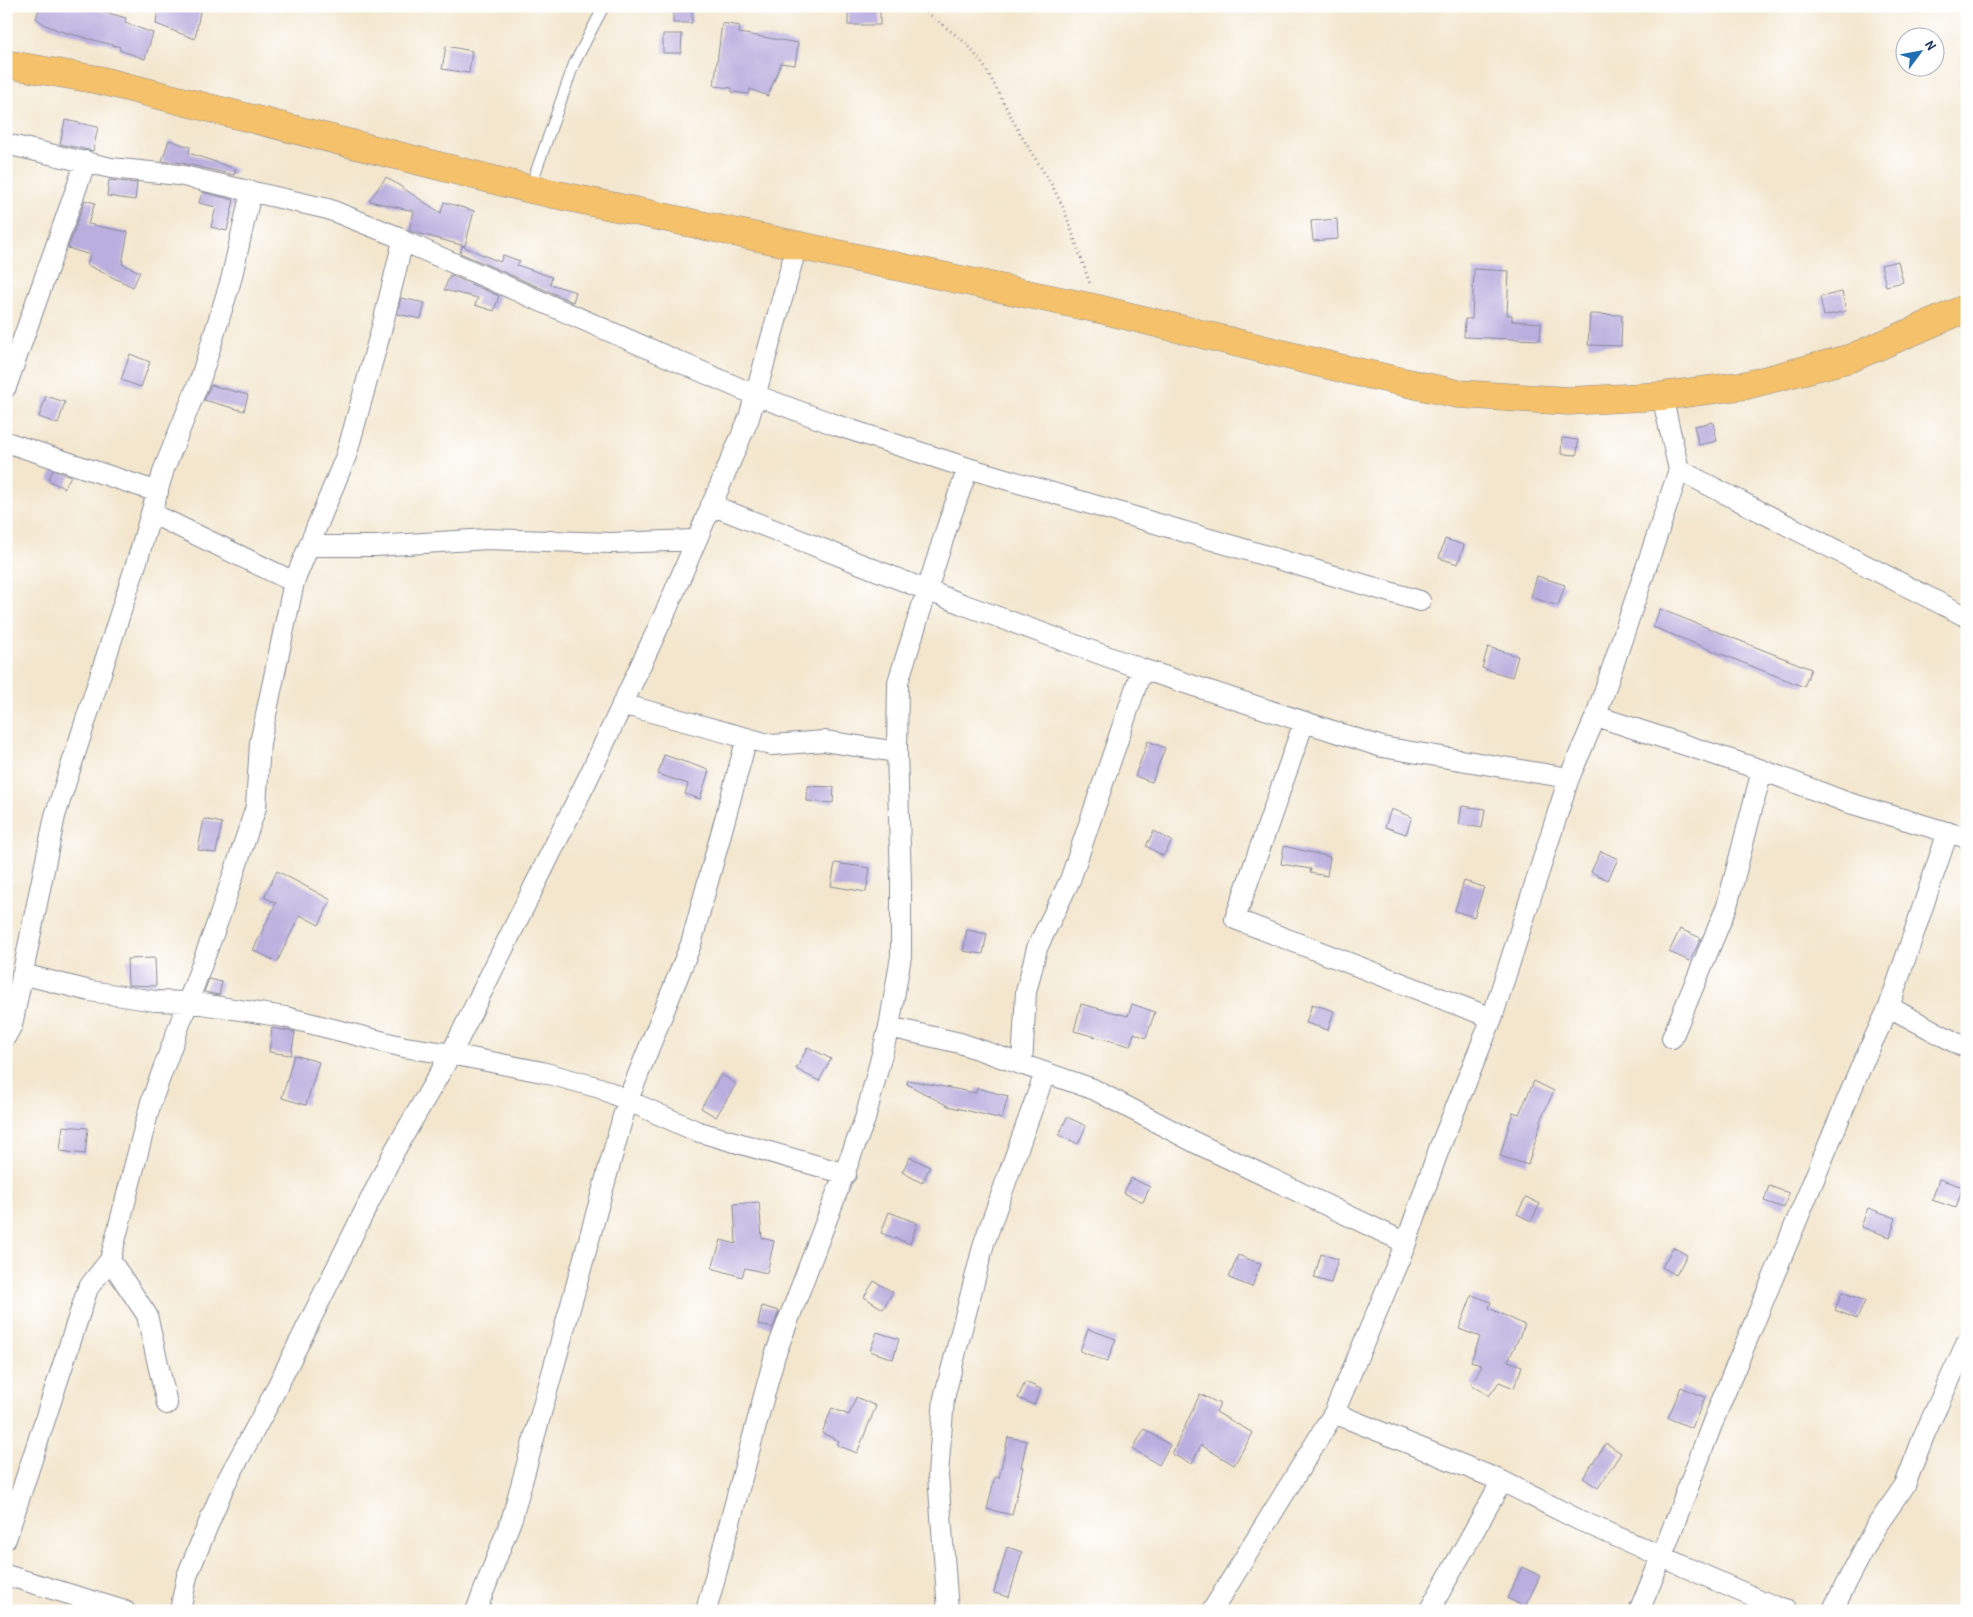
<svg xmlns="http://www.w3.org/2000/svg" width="1973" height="1617" font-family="'Patrick Hand',sans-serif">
	<rect width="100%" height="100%" fill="#fff"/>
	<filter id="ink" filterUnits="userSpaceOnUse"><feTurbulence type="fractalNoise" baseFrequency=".02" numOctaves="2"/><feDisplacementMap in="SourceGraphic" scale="10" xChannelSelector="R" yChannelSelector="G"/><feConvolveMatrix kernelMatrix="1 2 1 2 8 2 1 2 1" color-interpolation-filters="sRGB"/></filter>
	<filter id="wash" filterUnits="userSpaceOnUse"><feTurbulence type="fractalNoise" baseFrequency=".0096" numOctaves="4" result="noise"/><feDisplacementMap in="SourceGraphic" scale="20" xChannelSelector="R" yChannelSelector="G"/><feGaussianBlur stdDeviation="1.12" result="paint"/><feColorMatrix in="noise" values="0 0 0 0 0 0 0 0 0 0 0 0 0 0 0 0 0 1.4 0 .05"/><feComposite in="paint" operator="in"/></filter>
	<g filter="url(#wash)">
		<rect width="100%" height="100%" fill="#f3e6cd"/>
		<g id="blocks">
			<path fill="#baaede" d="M40,6h44l42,12 -1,5 28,10 -8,26 -26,-9 1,-3 -60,-16 -15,-6 -9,-7z
				M158,6h43l-6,33 -39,-15z
				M673,6h19v17h-19z
				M848,6h32v19h-32z
				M722,23l18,3 -1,7 59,10 -3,22 -14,-2 -13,33 -18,-7 -1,5 -17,-2v-4l-18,-2z
				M663,34h19l-1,19h-18z
				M446,46l26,5 -3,22 -27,-4z
				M65,120l33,7 -5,24 -33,-7z
				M169,140l21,7 -1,6 47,16 -2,6 -52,-12 -20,-2z
				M386,177l55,36 3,-11 30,9 -9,35 -56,-15 5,-20 -45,-10z
				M109,180l28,3 -2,17 -28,-4z
				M202,192l32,8 -7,31 -16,-4 5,-20 -17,-4z
				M85,200l10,3 -7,21 40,8 -6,32 18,8 -7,15 -46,-22 3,-10 -22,-7z
				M1337,219l1,20 -25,2 -2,-20z
				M462,246l38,16 3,-7 17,6 -3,4 35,12 -2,7 26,8 -3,10 -113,-49z
				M1898,261l5,21 -17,4 -5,-21z
				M1474,269l35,2 -2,44h5v6l29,2 -1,17 -76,-3 1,-18h7z
				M450,275l49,21 -5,15 -19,-6 3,-7 -34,-8z
				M1842,292l4,19 -22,5 -4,-19z
				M401,298l24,5 -4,16 -24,-5z
				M1590,314l32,1 -1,31 -33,-1z
				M130,354l20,8 -9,25 -20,-7z
				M211,385l37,10 -4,16 -40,-11z
				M46,396l19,6 -7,22 -19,-7z
				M1713,422l4,19 -18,4 -5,-19z
				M1562,438l16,2 -1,15 -16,-1z
				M53,470l18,6 -7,12 -16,-8z
				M1445,539l19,6 -6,19 -19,-6z
				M1537,576l28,9 -7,21 -27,-9z
				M1660,609l151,60 -7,18 -151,-60z
				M1488,647l30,9 -6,21 -30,-9z
				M1148,741l17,7 -13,34 -17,-6z
				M664,755l45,15 -9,29 -15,-5 3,-10 -30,-10z
				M808,786l26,1 -1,16 -26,-2z
				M1462,806l23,3 -3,19 -23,-4z
				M1391,809l21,8 -6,17 -21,-7z
				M204,819l18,4 -6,30 -18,-3z
				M1154,831l18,10 -9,15 -17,-10z
				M1284,846l46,11 -3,19 -17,-3 1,-4 -30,-5z
				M1601,851l17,8 -10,21 -17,-8z
				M835,863l35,5 -4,24 -35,-6z
				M277,871l54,29 -12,25 -19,-10 -23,47 -24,-12 23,-47 -12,-6z
				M1464,881l20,6 -10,30 -19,-6z
				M1680,929l21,9 -11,23 -21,-9z
				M967,930l20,4 -4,20 -20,-3z
				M155,958l1,28 -28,-1 -1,-26z
				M209,979l13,3 -3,13 -15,-3z
				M1081,1004l47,12 4,-12 23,8 -9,26 -12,-5 -4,13 -56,-15z
				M1312,1004l22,7 -6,19 -22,-7z
				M272,1028l23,4 -4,23 -22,-3z
				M808,1047l23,12 -12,22 -23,-12z
				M294,1055l25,7 -13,43 -24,-7z
				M721,1074l15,10 -20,33 -15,-9z
				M908,1080l68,13 1,-5 31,8 -6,23 -54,-13 -41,-22z
				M1534,1081l20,10 -10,21 -16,53 -28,-9 13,-44 6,2z
				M1067,1117l19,9 -8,18 -19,-9z
				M63,1126l25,2 -3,26 -25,-3z
				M910,1157l20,10 -8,16 -20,-11z
				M1131,1178l19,9 -7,15 -19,-9z
				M1939,1179l24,8 -7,21 -24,-8z
				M1769,1186l20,7 -5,15 -20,-7z
				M1526,1197l14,7 -9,17 -14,-7z
				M759,1202l3,36 12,3 -7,32 -22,-5 -3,9 -30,-9 9,-28 15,4 -2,-40z
				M1868,1208l28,10 -6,19 -29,-10z
				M889,1212l28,11 -7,21 -29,-11z
				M1673,1247l14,8 -11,20 -14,-8z
				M1321,1254l17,5 -7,24 -17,-5z
				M1238,1255l23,9 -9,23 -23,-9z
				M874,1281l19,11 -10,17 -19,-12z
				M1842,1292l23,9 -8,18 -22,-9z
				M1472,1295l19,7 -2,6 36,17 -17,36 14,5 -8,22 -15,-6 -10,14 -18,-12 11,-18 -11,-5 9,-24 -21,-8z
				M762,1306l17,5 -6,17 -15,-4z
				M1088,1329l28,10 -9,23 -27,-11z
				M877,1332l22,7 -6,20 -23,-8z
				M1025,1382l16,7 -7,16 -16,-7z
				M1681,1387l24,10 -13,31 -24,-10z
				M1200,1394l20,10 -4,8 37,21 -19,32 -33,-20 -9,19 -20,-10z
				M856,1397l20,9 -19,47 -20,-8 2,-4 -17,-8 10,-25 17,7z
				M1144,1429l26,16 -11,20 -26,-16z
				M1008,1437l19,4 -6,26h2l-11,48 -25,-6 8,-32 4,1z
				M1606,1443l15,10 -23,35 -15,-10z
				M1007,1547l15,5 -13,45 -15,-4z
				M1522,1567l18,9 -15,31 -18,-9z"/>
		</g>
	</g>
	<g filter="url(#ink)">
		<use href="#blocks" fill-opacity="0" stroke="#878a96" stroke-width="1"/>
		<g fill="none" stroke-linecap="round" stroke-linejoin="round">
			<g stroke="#878a96" stroke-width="12">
				<path id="lane" d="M530,188l44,-124 30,-58"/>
			</g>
			<g stroke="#878a96" stroke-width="22">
				<path id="street" d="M6,144l105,24 68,7 149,34 68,27 7,5 352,154 81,30 132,43 452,133
					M6,387l80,-226
					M6,442l152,50
					M1679,470l288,147
					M711,505l251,99 180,65 240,78 187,31
					M151,513l143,69
					M309,546h66l113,-7 123,4 85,-3
					M622,704l150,41 52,-4 73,11
					M1596,716l166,54 84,32 121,36
					M1304,722l-69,197 257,99
					M22,974l68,17 65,10 33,1 97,15 119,30 47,7 91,18 58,16 96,43 150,43
					M1889,1007l71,38 7,2
					M889,1027l71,16 133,46 101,53 212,101
					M6,1036l6,-11 43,-209 83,-258 26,-89 37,-92 30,-97 20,-88
					M1672,1038l55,-132 35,-136
					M1022,1065l4,-73 11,-44 33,-68 72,-211
					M110,1260l37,55 20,89
					M1334,1413l168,68 77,39 199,88 10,3
					M6,1539l82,-251 22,-28 41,-158 68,-184 37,-111 4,-64 34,-161 52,-126 36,-129 21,-86
					M6,1575l119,36
					M180,1611l7,-35 37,-90 44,-81 127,-255 56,-96 138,-278 77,-165 83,-193 48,-173
					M476,1611l36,-93 115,-416 64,-158 56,-206
					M706,1611l69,-256 90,-236 24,-92 12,-71v-74l-4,-130 1,-70 49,-155 21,-59
					M948,1611l-10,-136 6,-77 40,-155 61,-170
					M1212,1611l122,-198 72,-170 33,-94 53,-131 77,-240 27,-62 83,-246 -17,-74
					M1429,1611l73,-130
					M1639,1611l23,-55 52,-137 149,-357 26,-55 59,-175
					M1832,1611l43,-83 30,-43 20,-52 42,-91"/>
			</g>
			<g stroke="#878a96" stroke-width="29">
				<path id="highway" d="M6,64l93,16 431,109 569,120 245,60 114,25 110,7 94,-5 85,-11 104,-27 116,-50"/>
			</g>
			<path stroke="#878a96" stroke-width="3" stroke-dasharray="1 4" stroke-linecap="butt" d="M919,6l49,39 18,24 34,65 32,51 12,24 26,75"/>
			<use href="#lane" stroke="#fff" stroke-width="10"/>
			<use href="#street" stroke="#fff" stroke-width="20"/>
			<use href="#highway" stroke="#f5c16b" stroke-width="28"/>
		</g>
	</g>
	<rect width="1973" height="1617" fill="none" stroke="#fff" stroke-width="25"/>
	<g transform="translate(1920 52) rotate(58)"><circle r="24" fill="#ffffff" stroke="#a4acbf"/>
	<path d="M0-4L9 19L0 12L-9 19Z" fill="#1f6fb2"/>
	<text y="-8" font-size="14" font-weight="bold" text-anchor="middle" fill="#1b2f5e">N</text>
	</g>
</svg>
